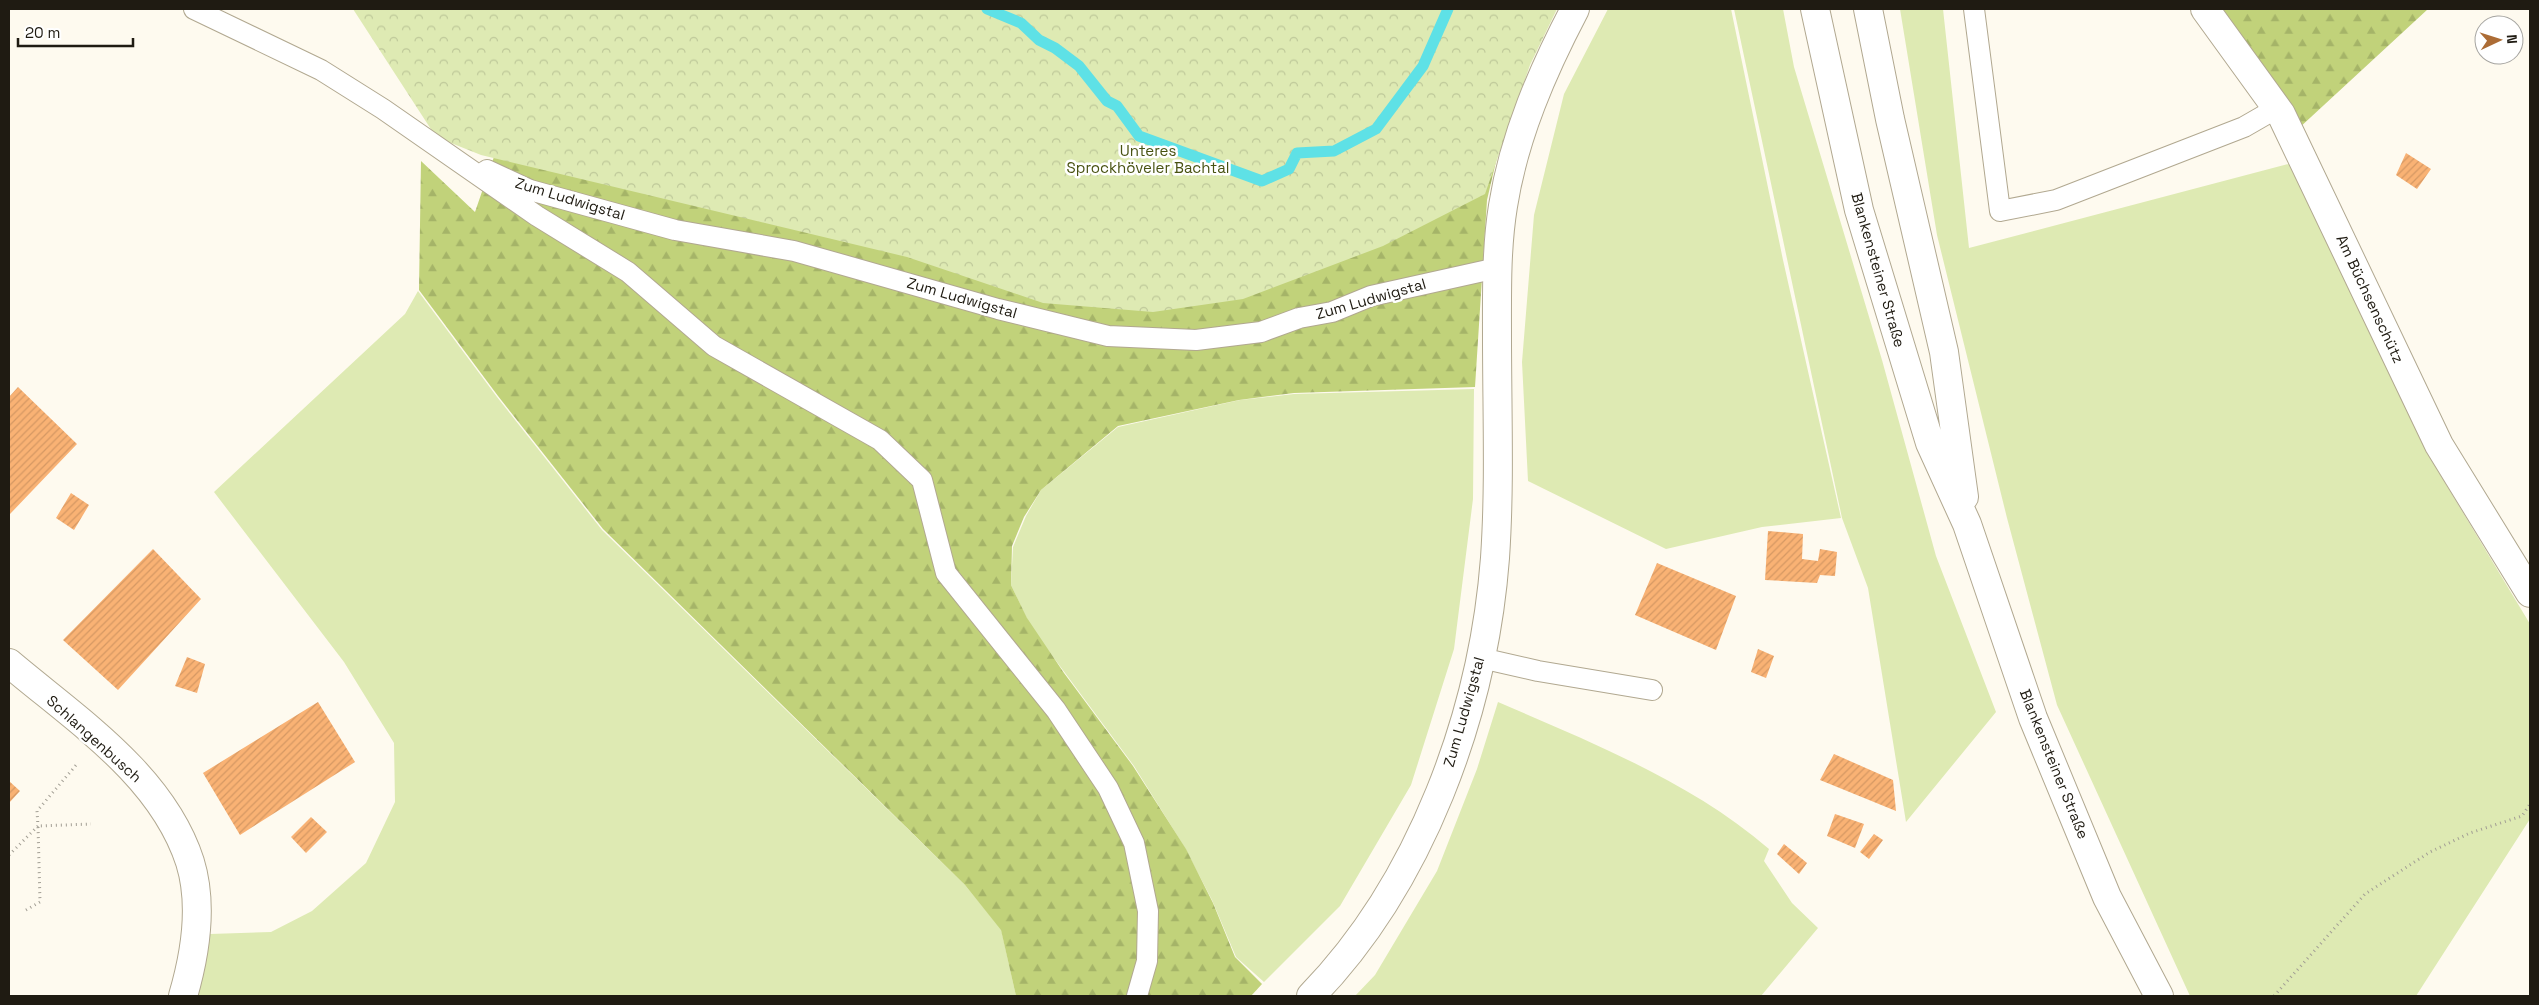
<svg xmlns="http://www.w3.org/2000/svg" width="2539" height="1005" font-family="'Space Grotesk',sans-serif">
	<defs>
		<pattern id="forest-firs" width="22" height="20" patternUnits="userSpaceOnUse" patternTransform="scale(1.25)"><rect width="22" height="20" fill="#c1d27a"/><path d="M5 1l3.5 6h-7zM16 11l3.5 6h-7z" fill="#a5b468"/></pattern>
		<pattern id="park-crowns" width="20" height="18" patternUnits="userSpaceOnUse" patternTransform="scale(1.25)"><rect width="20" height="18" fill="#deeab3"/><path d="M2 6a3 3 0 1 1 6 0M12 15a3 3 0 1 1 6 0" fill="none" stroke="#bec899"/></pattern>
		<pattern id="building-hatch" width="6" height="6" patternUnits="userSpaceOnUse" patternTransform="scale(1.25)"><rect width="6" height="6" fill="#f9b274"/><path d="M-1 1l2-2M0 6l6-6M5 7l2-2" fill="none" stroke="#d59863"/></pattern>
	</defs>
	<rect width="100%" height="100%" fill="#fefaef"/>
	<path fill="#deeab3" d="M1608,9h123l52,251 58,258 -79,9 -96,22 -138,-68 -6,-119 12,-147 30,-121z
		M1734,9h49l11,58 88,293 54,196 60,156 -90,110 -38,-234 -26,-70z
		M1900,9h43l26,239 327,-86 136,299 98,163v195l-114,177h-226l-133,-291 -50,-187 -70,-283z
		M418,291l79,106 105,133 363,355 36,44 15,67h-819l13,-62 61,-2 41,-21 54,-48 29,-61 -1,-59 -50,-81 -130,-170 191,-178z
		M1474,389l-1,110 -19,150 -43,136 -71,121 -76,76 -28,-25 -24,-57 -27,-52 -51,-82 -103,-139 -20,-42 2,-38 13,-31 15,-26 77,-63 122,-27 54,-6z
		M1498,702c94,41 192,79 271,147l-5,12 28,42 26,25 -57,68h-406l20,-21 62,-104 40,-102z"/>
	<path fill="url(#forest-firs)" d="M2222,9h206l-130,120z
		M527,61l978,62 -18,77 -12,187 -181,6 -55,7 -121,26 -77,64 -17,27 -12,29 -1,39 16,33 37,55 69,93 53,83 27,54 22,54 27,27 -11,12h-235l-15,-66 -36,-45 -362,-356 -105,-133 -79,-106 2,-129 54,51z"/>
	<path fill="url(#park-crowns)" d="M353,9h1204l-27,56 -45,129 -102,52 -140,53 -90,13 -110,-9 -136,-46 -426,-102 -45,-18z"/>
	<g fill="none" stroke-linecap="round" stroke-linejoin="round">
		<path stroke="#5ee1e6" stroke-width="11" d="M987,9l34,14 18,17 16,8 24,18 28,35 10,5 22,30 123,45 27,-12 8,-16 37,-2 42,-22 47,-63 25,-57"/>
	</g>
	<path fill="url(#building-hatch)" d="M2406,153l25,16 -14,20 -21,-14z
		M18,387l59,57 -68,71v-118z
		M71,493l18,12 -15,25 -18,-12z
		M1768,531l35,3 -1,25 16,2 2,-12 17,3 -2,24 -15,-1 -3,8 -52,-3z
		M153,549l48,50 -83,91 -55,-50z
		M1657,563l79,33 -20,54 -81,-35z
		M1758,649l16,7 -8,22 -15,-6z
		M187,657l18,7 -8,29 -22,-7z
		M318,702l37,60 -115,73 -37,-62z
		M1834,754l59,26 3,31 -76,-31z
		M9,781l11,10 -11,12z
		M1835,814l29,10 -9,24 -28,-12z
		M311,817l16,15 -21,21 -15,-16z
		M1874,834l9,6 -14,19 -9,-7z
		M1784,844l23,19 -8,11 -22,-20z"/>
	<g fill="none" stroke-linecap="round" stroke-linejoin="round">
		<g stroke="#b1a890" stroke-width="22">
			<path id="lane" d="M194,9l127,61 62,39 154,107 91,56 86,74 166,94 42,40 24,93 110,137 52,78 26,55 14,68 -1,50 -10,35
				M1974,9l26,202 56,-11 188,-73 33,-19
				M487,170l43,20 145,40 119,21 204,58 110,27 88,4 65,-8 38,-14 33,-6 39,-16 126,-28
				M1481,658l57,13 114,19"/>
		</g>
		<g stroke="#b1a890" stroke-width="30">
			<path id="street" d="M2205,9l76,105 158,331 91,148
				M9,663c66,56 153,112 181,199 13,42 5,93 -7,134"/>
		</g>
		<g stroke="#b1a890" stroke-width="30">
			<path id="secondary" d="M1815,9l44,201 71,233 37,81 66,194 74,179 52,99
				M1868,9l22,110 54,233 20,145
				M1311,996c110,-113 172,-282 184,-438 5,-74 2,-147 2,-221 0,-44 -1,-88 6,-131 11,-70 40,-136 72,-197"/>
		</g>
		<path stroke="#a29e94" stroke-width="3" stroke-dasharray="1 4" stroke-linecap="butt" d="M9,855l29,-29 -1,-15 40,-47
			M26,910l14,-8 -2,-76 53,-2
			M2274,996l91,-102 65,-42 40,-19 52,-17 8,-12"/>
		<use href="#lane" stroke="#fff" stroke-width="20"/>
		<use href="#street" stroke="#fff" stroke-width="28"/>
		<use href="#secondary" stroke="#fff" stroke-width="28"/>
	</g>
	<g text-anchor="middle" stroke-width="5" stroke-linejoin="round" paint-order="stroke">
		<g font-size="15" fill="#485211" stroke="#fff">
			<text x="1148" y="156">Unteres<tspan x="1148" dy="17">Sprockhöveler Bachtal</tspan></text>
		</g>
		<g font-size="15" fill="#1f1b12" stroke="#fff">
			<text transform="translate(570 199) rotate(17)" y="5">Zum Ludwigstal</text>
			<text transform="translate(1878 270) rotate(74)" y="5">Blankensteiner Straße</text>
			<text transform="translate(962 298) rotate(16)" y="5">Zum Ludwigstal</text>
			<text transform="translate(1371 299) rotate(-16)" y="5">Zum Ludwigstal</text>
			<text transform="translate(2370 299) rotate(65)" y="5">Am Büchsenschütz</text>
			<text transform="translate(1464 712) rotate(-74)" y="5">Zum Ludwigstal</text>
			<text transform="translate(94 739) rotate(42)" y="5">Schlangenbusch</text>
			<text transform="translate(2054 764) rotate(68)" y="5">Blankensteiner Straße</text>
		</g>
	</g>
	<rect width="2539" height="1005" fill="none" stroke="#1f1b12" stroke-width="20"/>
	<g transform="translate(2499 40) rotate(86)"><circle r="24" fill="#ffffff" stroke="#a5a4a0"/>
	<path d="M0-4L9 19L0 12L-9 19Z" fill="#ac6c35"/>
	<text y="-8" font-size="14" font-weight="bold" text-anchor="middle" fill="#1f1b12">N</text>
	</g>
	<path d="M18 38v8h115v-8" fill="none" stroke="#1f1b12" stroke-width="2.5"/>
	<text x="25" y="38" font-size="15" fill="#1f1b12" stroke="#ffffff" stroke-width="4" paint-order="stroke">20 m</text>
</svg>
